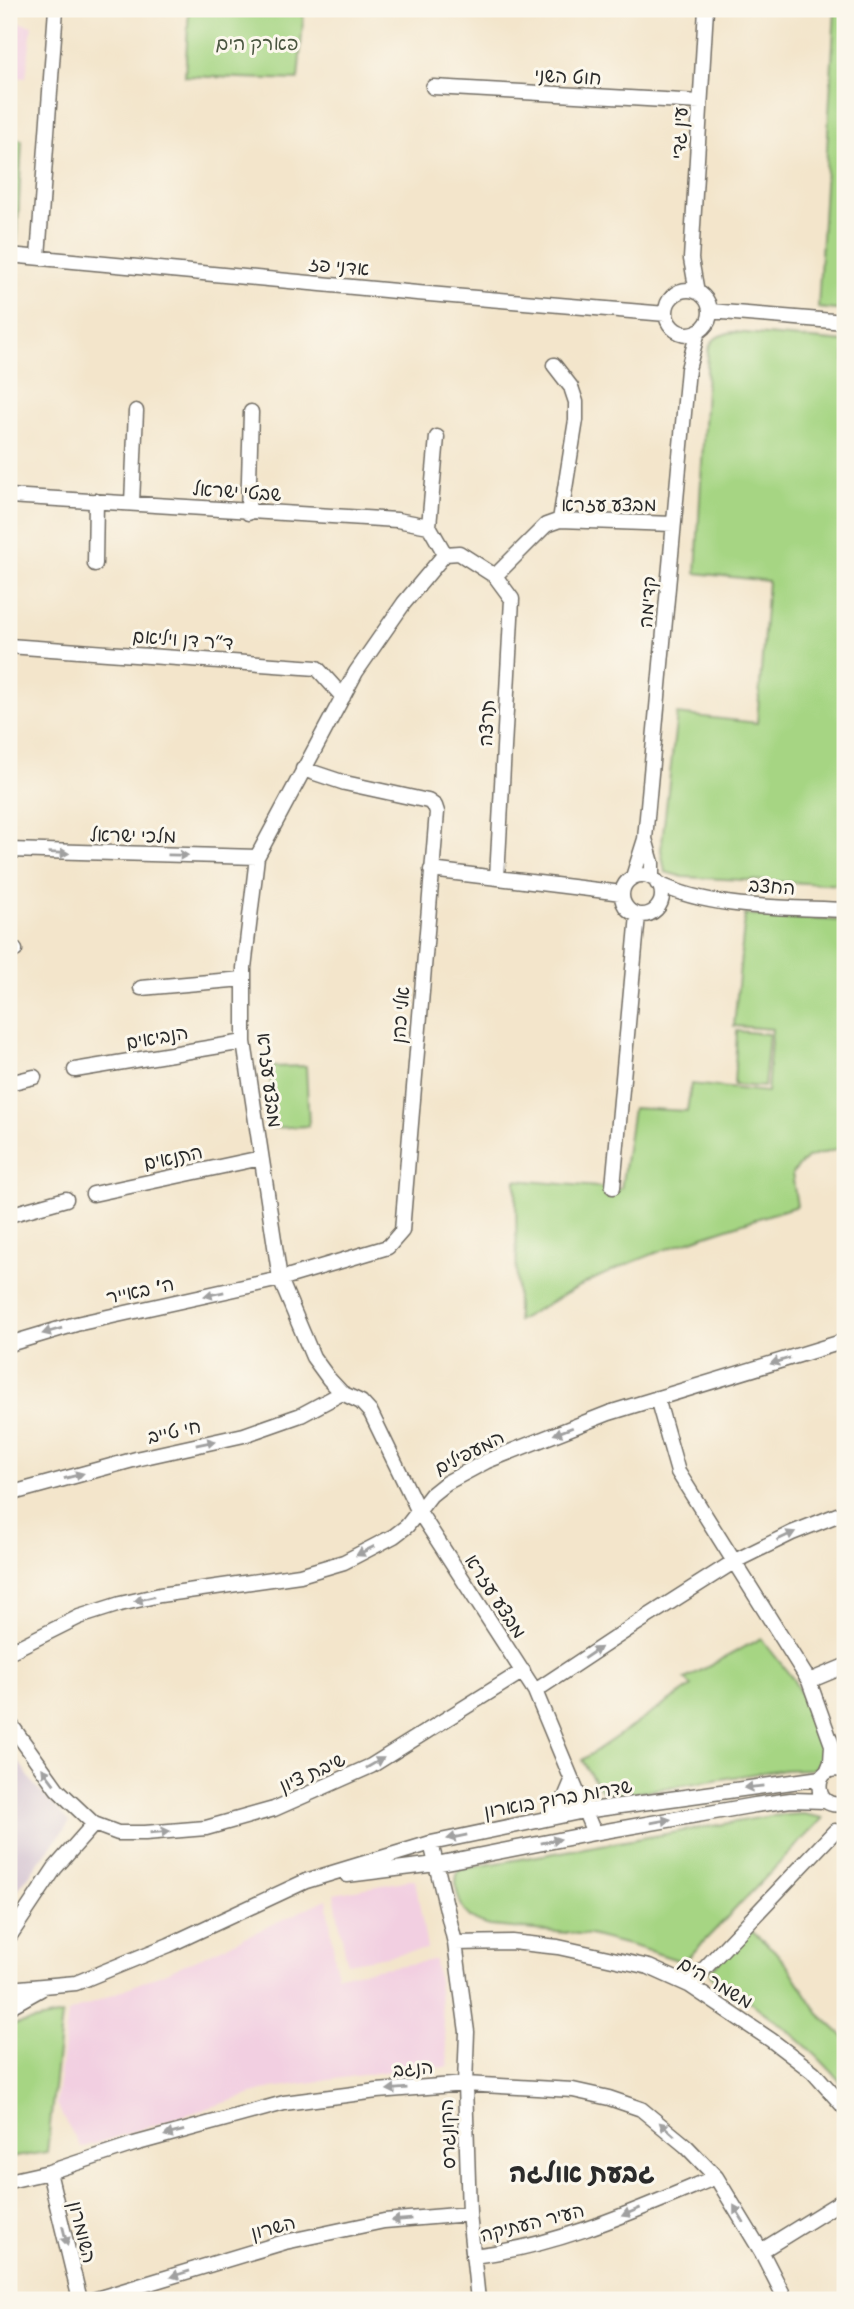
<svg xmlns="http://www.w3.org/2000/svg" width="854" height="2309" font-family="Sriracha,'Playpen Sans Hebrew',sans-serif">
	<rect width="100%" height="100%" fill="#fbf7ec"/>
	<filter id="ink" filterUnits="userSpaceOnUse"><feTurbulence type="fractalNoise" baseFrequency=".0143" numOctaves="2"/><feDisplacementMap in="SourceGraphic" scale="14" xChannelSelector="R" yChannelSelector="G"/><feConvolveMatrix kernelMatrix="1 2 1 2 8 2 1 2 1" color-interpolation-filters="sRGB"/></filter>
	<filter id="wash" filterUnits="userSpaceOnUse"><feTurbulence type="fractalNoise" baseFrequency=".00686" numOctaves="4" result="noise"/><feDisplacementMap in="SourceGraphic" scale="28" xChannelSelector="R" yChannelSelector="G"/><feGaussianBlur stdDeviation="1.57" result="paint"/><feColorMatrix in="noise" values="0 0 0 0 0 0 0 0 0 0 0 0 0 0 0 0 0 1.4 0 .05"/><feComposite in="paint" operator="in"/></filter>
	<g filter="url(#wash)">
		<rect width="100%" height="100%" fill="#f3e5cb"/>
		<path fill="#f2cfe1" d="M9,17l5,4 18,5 -6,52 -17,-1z
			M415,1879l12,70 -80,14 -13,-69z
			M327,1899l10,76 98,-15 14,107 -51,3 -126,18 -191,60 -25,-44 12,-91 134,-56z"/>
		<path fill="#cfbdcf" d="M9,1747l26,39 35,36 -61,79z"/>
		<path fill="#a6d583" stroke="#688057" stroke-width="2" d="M189,9h248v2l-133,-1 -6,70 -113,-4z
			M835,9h10v302l-27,-3z
			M9,137l13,3 -5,102 -8,-1z
			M733,332l112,10v543l-162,-8 -18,-5 -4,-22 16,-136 80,9 11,-142 -72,-8 12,-222c4,-14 12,-16 25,-19z
			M745,915l100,6v226l-38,11 -15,15 5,33c-70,22 -143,44 -209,76 -24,12 -47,26 -71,39l-1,-141 105,9 12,-81 54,3 4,-27 76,8 5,-63 -38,-3z
			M737,1031l32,3 -5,53 -30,-2z
			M306,1066l3,60 -36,2 -3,-61z
			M761,1638l32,41 27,51 3,30 -10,9 -35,1 -164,26c-17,-5 -23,-21 -32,-36l110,-74 -7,-7z
			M803,1814l20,4 -139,144 -44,-14 -50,-13 -100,-9c-8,-2 -14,-4 -20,-9 -11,-10 -18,-34 -11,-47l9,-2 302,-52z
			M750,1930l24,20 16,19 29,45 26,24v49c-37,-46 -85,-79 -134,-111l-1,-5z
			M62,2015l-15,137 -38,6v-132z"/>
	</g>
	<g filter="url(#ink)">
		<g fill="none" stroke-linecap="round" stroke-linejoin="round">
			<g stroke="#716c63" stroke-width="17">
				<path id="minor" d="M433,87l267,15
					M9,255l408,38 249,21
					M38,257l18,-248
					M666 312a22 22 0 1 1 44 0a22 22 0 1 1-44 0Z
					M697,292l-6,-33 15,-250
					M710,311l135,11
					M554,365l17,22 5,15v18l-16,100
					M9,496l388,24 32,6 16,28
					M132,503l4,-92
					M248,513l3,-101
					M429,526l8,-89
					M95,564l1,-63
					M495,576l51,-51 14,-5 113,4
					M9,646l308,22 26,29
					M645,839l7,24v15
					M9,850l248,7
					M431,870l191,23
					M622 895a20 20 0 1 1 40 0a20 20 0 1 1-40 0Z
					M633,877l12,-38 43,-470 10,-38
					M497,878l15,-279 -17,-23 -36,-23 -14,1 -41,49 -48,69 -99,185 -13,111v74l36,237 33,78 16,22 13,14 19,9 10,11 47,97 117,181 59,142
					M657,883c54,27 129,24 188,27
					M9,953l6,-3
					M141,988l102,-9
					M75,1070l169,-28
					M9,1083l25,-6
					M613,1187l25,-272
					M93,1194l168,-36
					M9,1215l57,-16
					M9,1344l67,-20 204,-45 108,-32 14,-16 35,-419 -2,-6 -7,-5 -83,-18 -42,-14
					M657,1398l21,74 131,209 23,64 -1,17 -4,10
					M9,1494l131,-36 104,-23 57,-20 41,-22
					M9,1652l70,-35 41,-13 40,-9 140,-20 44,-13 50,-26 13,-10 24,-31 15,-12 41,-22 122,-48 236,-72
					M809,1681l36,-15
					M535,1691l101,-67 99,-63 57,-28 53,-21
					M9,1722l48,67 37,35 24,9h27l61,-5 68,-19 97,-43 152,-95
					M845,1771c-34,-12 -34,43 0,32
					M548,1817l16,-17 8,-19
					M431,1843l24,100 12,89 -2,52 4,130 9,86
					M347,1875l89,-11 158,-31 161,-28 36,-5 34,1
					M9,1937l46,-69 39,-44
					M455,1943l57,-1 46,5 91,20 40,18 82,55 42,32 32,36
					M689,1985l146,-154
					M9,1989l67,-6 93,-38 137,-64 125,-38 153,-32 237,-33
					M9,2007l32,-18
					M49,2172l31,128
					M9,2181l40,-9 85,-28 150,-41 93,-12 88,-7 108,6 36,8 32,11 45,37 30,31 45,74 25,49
					M761,2251l84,-52
					M473,2256c86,-10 164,-46 243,-79
					M93,2300l192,-58 99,-21 85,-7"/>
			</g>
			<use href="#minor" stroke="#fff" stroke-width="14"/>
		</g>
		<defs><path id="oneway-solid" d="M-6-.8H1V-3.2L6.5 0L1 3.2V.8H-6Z" transform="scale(1.75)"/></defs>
		<g fill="#a0a0a0">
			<use href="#oneway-solid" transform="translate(59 853) rotate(2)"/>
			<use href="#oneway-solid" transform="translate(178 855) rotate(1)"/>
			<use href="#oneway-solid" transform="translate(214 1294) rotate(168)"/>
			<use href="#oneway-solid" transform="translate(52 1331) rotate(164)"/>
			<use href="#oneway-solid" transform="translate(780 1361) rotate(163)"/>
			<use href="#oneway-solid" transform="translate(563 1431) rotate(159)"/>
			<use href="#oneway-solid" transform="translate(206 1443) rotate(-12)"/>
			<use href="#oneway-solid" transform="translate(74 1476) rotate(-15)"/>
			<use href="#oneway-solid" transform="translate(786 1536) rotate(-25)"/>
			<use href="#oneway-solid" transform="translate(365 1551) rotate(153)"/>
			<use href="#oneway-solid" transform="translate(144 1599) rotate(167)"/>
			<use href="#oneway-solid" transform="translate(592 1653) rotate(-34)"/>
			<use href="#oneway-solid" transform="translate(375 1763) rotate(-30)"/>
			<use href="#oneway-solid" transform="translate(48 1776) rotate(-127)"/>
			<use href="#oneway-solid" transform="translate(754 1787) rotate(174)"/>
			<use href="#oneway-solid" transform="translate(661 1821) rotate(-10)"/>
			<use href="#oneway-solid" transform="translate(160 1832) rotate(-5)"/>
			<use href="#oneway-solid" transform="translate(457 1837) rotate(168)"/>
			<use href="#oneway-solid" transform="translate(551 1841) rotate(-11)"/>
			<use href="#oneway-solid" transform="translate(397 2089) rotate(175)"/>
			<use href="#oneway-solid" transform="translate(667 2129) rotate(-138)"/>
			<use href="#oneway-solid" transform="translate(174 2133) rotate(165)"/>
			<use href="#oneway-solid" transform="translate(631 2212) rotate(157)"/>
			<use href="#oneway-solid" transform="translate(739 2214) rotate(-121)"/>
			<use href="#oneway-solid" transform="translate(401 2220) rotate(175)"/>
			<use href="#oneway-solid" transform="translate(65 2236) rotate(76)"/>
			<use href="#oneway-solid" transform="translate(180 2274) rotate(163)"/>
		</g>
	</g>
	<g text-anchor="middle" stroke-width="6" stroke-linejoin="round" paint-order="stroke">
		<g font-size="19" fill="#4a5641" stroke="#fbf7ec">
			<text x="257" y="50">פארק הים</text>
		</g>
		<g font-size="19" fill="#2b2b2b" stroke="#fbf7ec">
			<text transform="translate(568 76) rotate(3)" y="7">חוט השני</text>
			<text transform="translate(679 133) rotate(-87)" y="7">עין גדי</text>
			<text transform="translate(339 266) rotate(5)" y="7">אדני פז</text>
			<text transform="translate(237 491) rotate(4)" y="7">שבטי ישראל</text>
			<text x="609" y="511">מבצע עזרא</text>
			<text transform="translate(647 602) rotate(-85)" y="7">קדימה</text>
			<text transform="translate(183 639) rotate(4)" y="7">ד״ר דן ויליאם</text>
			<text transform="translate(486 723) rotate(-87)" y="7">תרצה</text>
			<text transform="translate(133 835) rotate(1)" y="7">מלכי ישראל</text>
			<text transform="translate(772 886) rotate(4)" y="7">החצב</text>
			<text transform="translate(400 1015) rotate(-85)" y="7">אלי כהן</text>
			<text transform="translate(157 1037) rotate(-10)" y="7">הנביאים</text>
			<text transform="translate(270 1080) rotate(83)" y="7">מבצע עזרא</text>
			<text transform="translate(173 1157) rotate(-12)" y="7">התנאים</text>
			<text transform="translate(140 1290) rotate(-12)" y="7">ה' באייר</text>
			<text transform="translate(174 1431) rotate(-12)" y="7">חי טייב</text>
			<text transform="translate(469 1452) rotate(-27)" y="7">המעפילים</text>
			<text transform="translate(496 1596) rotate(57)" y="7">מבצע עזרא</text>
			<text transform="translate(312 1772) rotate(-24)" y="7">שיבת ציון</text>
			<text transform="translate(558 1798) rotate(-10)" y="7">שדרות ברוך בוארון</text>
			<text transform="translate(716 1982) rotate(31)" y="7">משמר הים</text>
			<text transform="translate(413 2068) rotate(-5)" y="7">הנגב</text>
			<text transform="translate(447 2134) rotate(-92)" y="7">הקונגרס</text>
			<text transform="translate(532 2222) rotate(-14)" y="7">העיר העתיקה</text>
			<text transform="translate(273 2227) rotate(-15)" y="7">השרון</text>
			<text transform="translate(83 2232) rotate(76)" y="7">השומרון</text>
		</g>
		<g font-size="26" font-weight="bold" fill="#2b2b2b" stroke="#fbf7ec">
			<text x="582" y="2182">גבעת אולגה</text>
		</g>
	</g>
	<rect width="854" height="2309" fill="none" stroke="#fbf7ec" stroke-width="35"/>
</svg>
